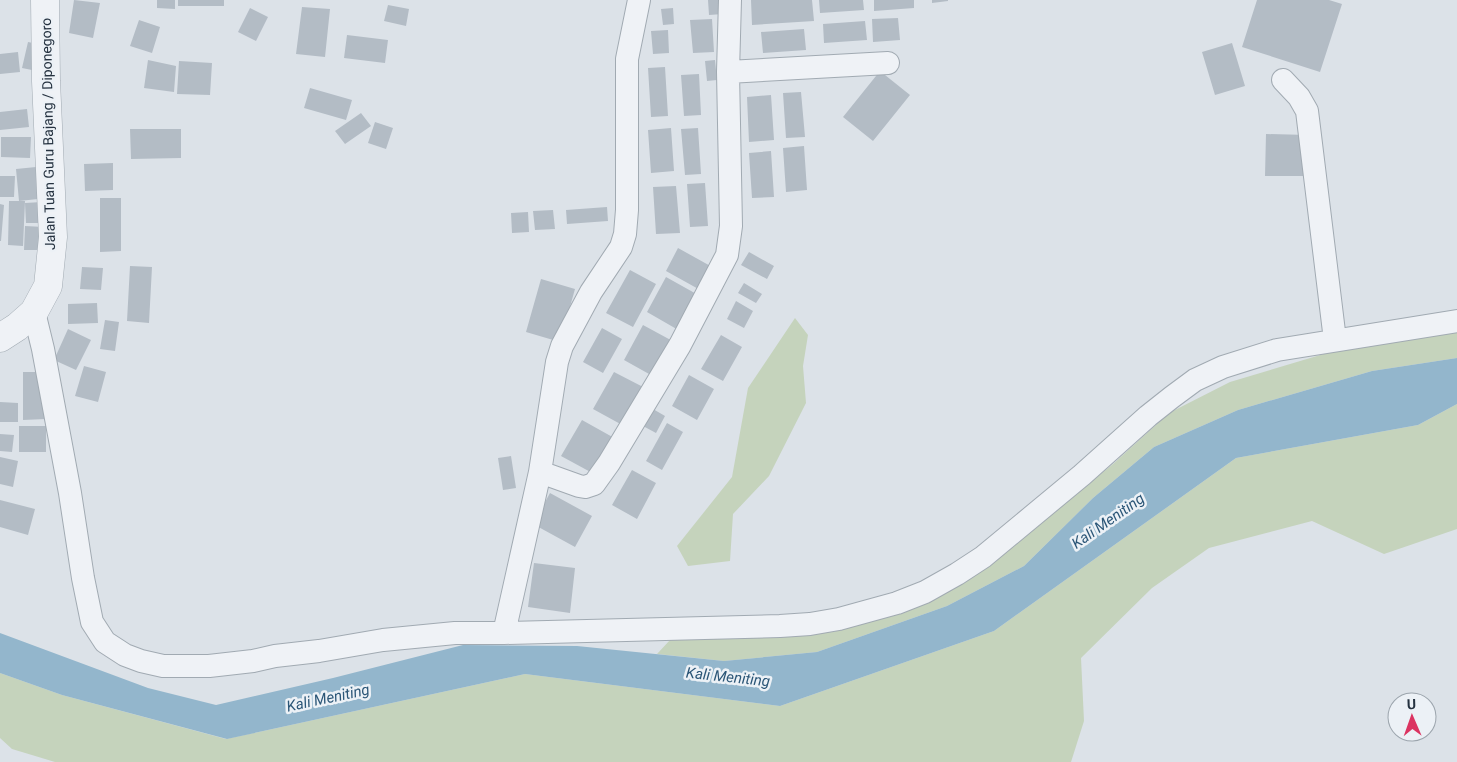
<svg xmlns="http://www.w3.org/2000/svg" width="1457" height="762" font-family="Roboto,sans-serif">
	<rect width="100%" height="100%" fill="#dce2e8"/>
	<path fill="#c5d3bc" d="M795,318l13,17 -5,31 3,37 -37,73 -36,38 -3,47 -42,5 -11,-20 55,-69 16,-89z
		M1457,330v28l-85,13 -134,39 -84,37 -61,51 -69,68 -77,40 -130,46 -93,9 -67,-7 13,-14 163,-8 67,-21 138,-86 75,-61 56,-51 61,-31 97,-29z
		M1457,404v125l-73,25 -72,-33 -103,27 -57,40 -71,70 3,63 -13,41h-1016l-43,-13 -12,-11v-65l62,22 164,44 299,-65 255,32 214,-75 242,-173 182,-33z"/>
	<path fill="#93b6cc" d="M1457,358v46l-39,21 -182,33 -242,173 -214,75 -255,-32 -298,65 -165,-44 -62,-22v-40l148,55 68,17 117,-27 130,-33 114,1 147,15 93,-9 130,-46 77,-40 69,-68 61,-51 84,-37 134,-39z"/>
	<path fill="#b3bcc5" d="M74,0l26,3 -7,35 -24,-5z
		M157,0h18v9l-18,-1z
		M178,0h46v6h-46z
		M708,0h14l1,14 -14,1z
		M751,0h61l2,21 -62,4z
		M819,0h44l1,10 -44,3z
		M874,0h40v8l-40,3z
		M932,0h16v1l-16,2z
		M1257,0h72l13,4 -22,68 -78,-25z
		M388,5l21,4 -3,17 -22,-5z
		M302,7l28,2 -5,48 -29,-3z
		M250,8l18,9 -12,24 -18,-9z
		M673,8l1,16 -11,1 -2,-16z
		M898,18l2,22 -27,2 -1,-23z
		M712,19l2,33 -21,1 -3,-33z
		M139,20l21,7 -8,26 -22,-7z
		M865,21l2,19 -43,3 -1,-19z
		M804,29l2,21 -43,3 -2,-21z
		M668,30l1,23 -16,1 -2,-23z
		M347,35l41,5 -3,23 -41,-5z
		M28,42l15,3 -6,26 -15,-3z
		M1232,43l13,43 -30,9 -13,-43z
		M18,52l2,20 -20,2v-20z
		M148,60l28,6 -2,26 -30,-4z
		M715,60l2,20 -10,1 -2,-20z
		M179,61l33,2 -2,32 -33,-1z
		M665,67l3,49 -17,1 -3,-49z
		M880,71l30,24 -37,46 -30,-24z
		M699,74l2,41 -17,1 -3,-41z
		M310,88l42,12 -6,20 -42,-12z
		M801,92l4,45 -19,1 -3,-45z
		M771,95l3,45 -25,2 -2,-45z
		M27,109l2,18 -29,3v-18z
		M361,113l10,13 -26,18 -10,-13z
		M375,122l18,6 -7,21 -18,-6z
		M671,128l3,43 -23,2 -3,-43z
		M698,128l3,46 -16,1 -4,-46z
		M130,129h51v29l-50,1z
		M1266,134l42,1 -1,41h-42z
		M1,137h30l-1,21 -29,-1z
		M804,146l3,44 -21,2 -3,-44z
		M771,151l3,46 -22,1 -3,-45z
		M113,163v27l-28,1 -1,-27z
		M36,167l2,32 -19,2 -3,-32z
		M0,176h15l-1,21h-14z
		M705,183l3,43 -18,1 -3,-43z
		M676,186l4,47 -24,1 -3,-47z
		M100,198h21v53l-21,1z
		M9,201h16l-2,45 -15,-1z
		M42,202l1,21h-17l-1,-20z
		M0,204l4,1 -3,36h-1z
		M607,207l1,14 -41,3 -1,-14z
		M553,210l2,19 -20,1 -2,-19z
		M528,212l1,20 -17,1 -1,-20z
		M25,226l19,1v23h-20z
		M678,248l36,20 -12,23 -36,-20z
		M749,252l25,14 -7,13 -26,-14z
		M130,266l22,1 -3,56 -22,-2z
		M82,267l21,1 -2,22 -21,-1z
		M630,270l26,14 -23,43 -27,-14z
		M666,277l34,19 -20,35 -33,-19z
		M541,279l34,10 -15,53 -34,-10z
		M744,283l18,11 -6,9 -18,-10z
		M736,301l17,10 -9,17 -17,-9z
		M97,303l1,20 -30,1v-20z
		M105,320l14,2 -4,29 -15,-2z
		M643,325l35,19 -20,35 -34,-19z
		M602,328l20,11 -19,34 -20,-11z
		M68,329l23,11 -15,30 -22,-10z
		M721,335l21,12 -19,34 -22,-12z
		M84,366l22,6 -8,30 -23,-6z
		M23,372h22l1,47 -23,1z
		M614,372l31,16 -21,38 -31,-17z
		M689,375l25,14 -17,31 -25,-14z
		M0,402l18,1v19h-18z
		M653,409l12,7 -9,17 -13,-7z
		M582,420l34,19 -20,36 -35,-19z
		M667,423l16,9 -21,38 -16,-9z
		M19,426h27v26h-27z
		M0,434l14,1 -2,17 -12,-1z
		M511,456l5,32 -13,2 -5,-32z
		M0,457l18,4 -5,26 -13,-3z
		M632,470l24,13 -19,36 -25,-14z
		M550,493l42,23 -17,31 -42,-23z
		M0,500l35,9 -7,26 -28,-8z
		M534,563l41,5 -5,45 -42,-6z"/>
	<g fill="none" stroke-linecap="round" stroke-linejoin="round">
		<g stroke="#a1aab2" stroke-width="24">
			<path id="minor" d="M728,72l160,-9
				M1283,80l16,17 8,14 28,229
				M34,312l9,37 27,144 13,85 9,44 13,20 20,13 16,6 22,5h46l44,-5 22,-5 44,-5 64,-11 72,-7h49l276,-7 30,-2 29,-5 58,-16 28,-11 32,-18 26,-17 99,-82 66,-59 24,-19 23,-17 28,-13 54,-17 180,-29
				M540,472l39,14 6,1 9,-3 15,-21 71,-118 47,-90 4,-29 -3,-154 2,-72
				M504,633l36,-161 17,-110 5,-16 29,-54 30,-45 4,-13 2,-24v-151l12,-59"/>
		</g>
		<g stroke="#a1aab2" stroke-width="29">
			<path id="tertiary" d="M0,338l17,-11 17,-15 14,-26 5,-49 -7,-156 -1,-81"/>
		</g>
		<use href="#minor" stroke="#eff2f6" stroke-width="22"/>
		<use href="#tertiary" stroke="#eff2f6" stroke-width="28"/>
	</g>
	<g text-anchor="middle" stroke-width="5" stroke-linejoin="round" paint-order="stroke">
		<g font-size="14" fill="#253240" stroke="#ecf1f6">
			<text transform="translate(48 134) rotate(-91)" y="5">Jalan Tuan Guru Bajang / Diponegoro</text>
		</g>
		<g font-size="15" font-style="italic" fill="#2b5677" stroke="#ecf1f6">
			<text transform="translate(1108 521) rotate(-35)" y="5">Kali Meniting</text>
			<text transform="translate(728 677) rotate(6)" y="5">Kali Meniting</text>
			<text transform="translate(328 698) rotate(-12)" y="5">Kali Meniting</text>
		</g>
	</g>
	<g transform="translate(1412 717) rotate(358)"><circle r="24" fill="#ecf1f6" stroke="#9ca5ad"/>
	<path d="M0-4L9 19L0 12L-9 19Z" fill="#db3461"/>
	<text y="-8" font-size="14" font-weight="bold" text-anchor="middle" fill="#253240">U</text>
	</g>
</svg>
